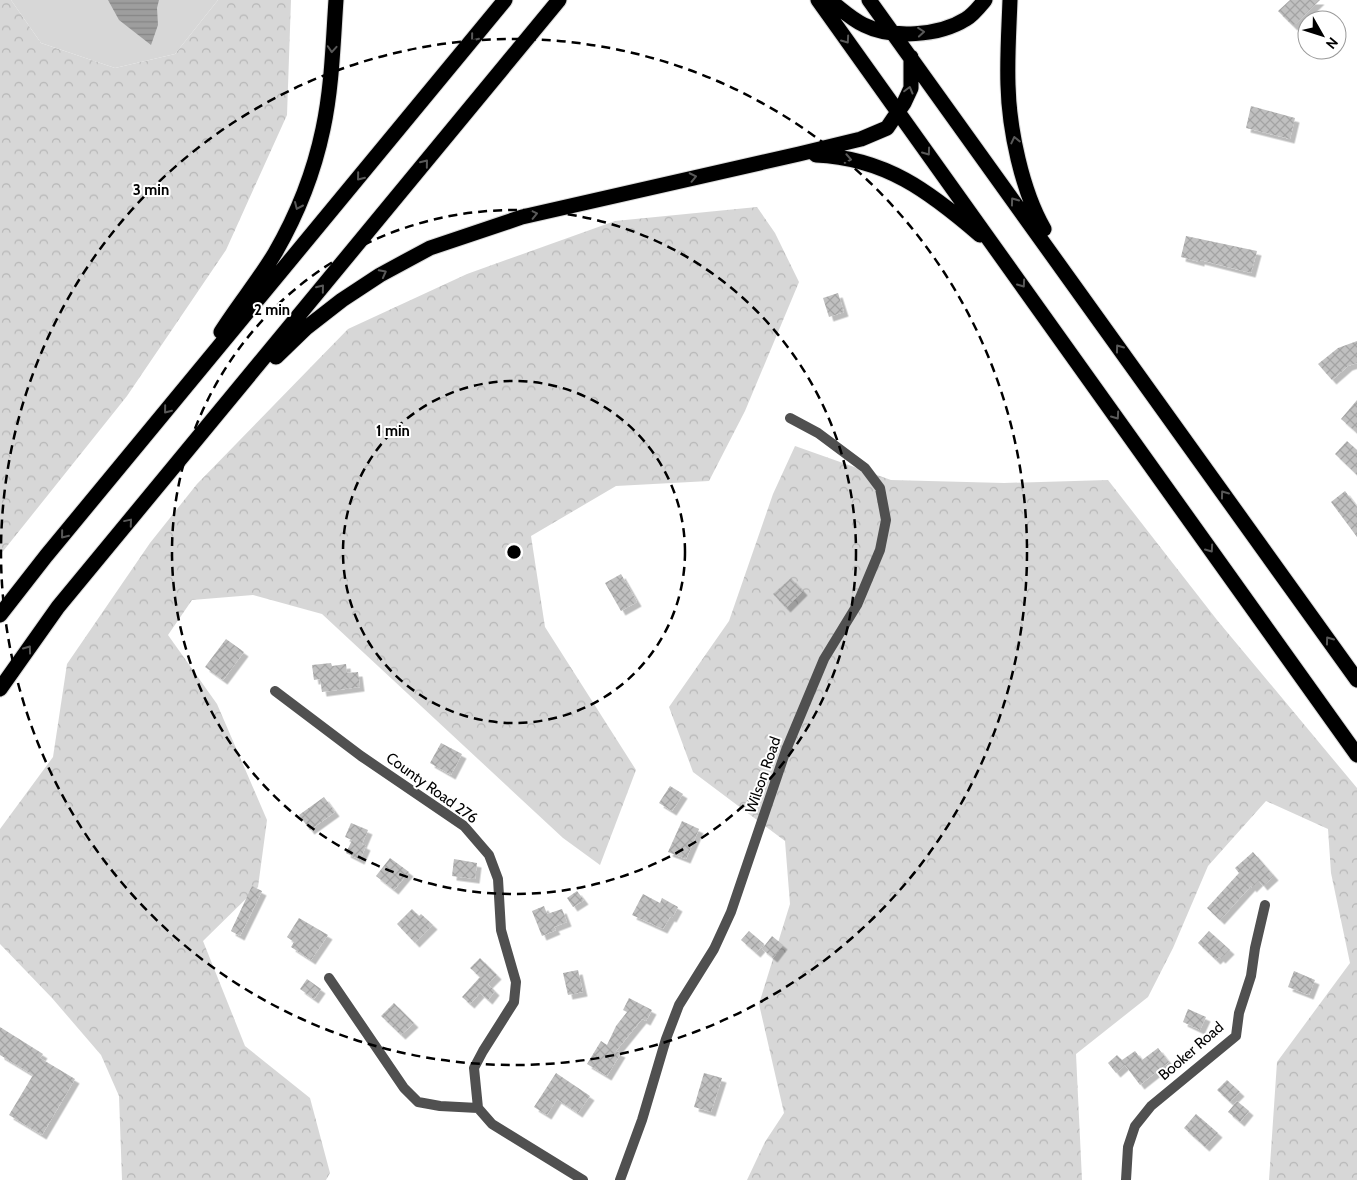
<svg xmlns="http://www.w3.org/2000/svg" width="1357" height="1180" font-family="Cabin,sans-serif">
	<defs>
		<pattern id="forest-crowns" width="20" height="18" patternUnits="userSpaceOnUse" patternTransform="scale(1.25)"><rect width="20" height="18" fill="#d7d7d7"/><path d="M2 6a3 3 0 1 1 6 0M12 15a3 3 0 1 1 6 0" fill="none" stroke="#b7b7b7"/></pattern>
		<pattern id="water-rules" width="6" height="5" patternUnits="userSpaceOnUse" patternTransform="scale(1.25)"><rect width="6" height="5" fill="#9e9e9e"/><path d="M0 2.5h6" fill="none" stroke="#868686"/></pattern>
		<pattern id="building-cross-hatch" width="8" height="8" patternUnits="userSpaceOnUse" patternTransform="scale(1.25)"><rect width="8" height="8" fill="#c0c0c0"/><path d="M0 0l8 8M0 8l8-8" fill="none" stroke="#a3a3a3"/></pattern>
		<filter id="shadow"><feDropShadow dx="4.5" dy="4.5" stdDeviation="0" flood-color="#0004"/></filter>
	</defs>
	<rect width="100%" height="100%" fill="#fff"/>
	<path fill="#d7d7d7" d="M11,0h207l-43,54 -60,14 -74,-25z"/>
	<path fill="url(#forest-crowns)" d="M0,0h11l30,43 74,25 60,-14 43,-54h73l-4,115 -61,135 -99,146 -127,159z
		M757,207l18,26 24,49 -54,129 -36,70 -93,5 -85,50 14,91 91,143 -36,95 -37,-27 -241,-224 -69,-19 -61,5 -24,35 49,69 50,116 -9,67 -55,54 42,105 65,52 20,75 -4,7h-204l-3,-84 -18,-41 -49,-57 -52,-54v-115l53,-72 14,-93 83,-121 47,-59 151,-155 119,-55 148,-53z
		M795,446l96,34 113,3 104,-3 109,140 140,168v392h-88l8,-118 73,-99 -19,-90 -3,-44 -62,-28 -58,65 -35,82 -25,49 -72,57 6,126h-335l18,-38 19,-29 -25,-109 31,-100 -5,-63 -92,-69 -24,-65 60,-86 44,-127z"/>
	<path fill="url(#water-rules)" d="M108,0h51l-2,8 1,17 -7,20 -32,-25z"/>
	<path fill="url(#building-cross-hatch)" filter="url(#shadow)" d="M1290,0h30l-27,26 -15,-15z
		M1251,106l44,12 -5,21 -44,-11z
		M1186,236l71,15 -6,22 -51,-13v2l-19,-5z
		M838,293l6,19 -15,5 -6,-19z
		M1357,341v22l-9,3 -16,14 -14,-16 20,-16z
		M1357,400v33l-16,-14z
		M1347,441l10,9v25l-22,-21z
		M1345,491l12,16v30l-26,-35z
		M621,574l16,28 -16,9 -16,-28z
		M791,578l12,13 -17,17 -13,-14z
		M226,639l18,13 -21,28 -18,-13z
		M331,663l1,3 14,-2 1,9 11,-1 2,15 -38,5 -2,-13 -6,1 -2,-15z
		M441,743l21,11 -11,21 -21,-12z
		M670,786l13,8 -11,17 -13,-8z
		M324,797l11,15 -25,18 -11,-15z
		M682,821l17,8 -13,30 -18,-7z
		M351,823l17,7 -6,14 4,2 -6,14 -14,-7 6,-13 -7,-3z
		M1253,852l21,24 -11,10 -4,-5 -7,7 -1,-2 -31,34 -13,-12 32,-35 -4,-5z
		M390,858l19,14 -15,18 -18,-14z
		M454,859l23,4 -2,16 -23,-3z
		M252,886l10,5 -22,45 -9,-5z
		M577,891l7,9 -11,7 -6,-9z
		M643,894l17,9 2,-5 16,9 -6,11 -2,-1 -7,12 -31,-14z
		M544,906l3,8 15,-5 5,13 -13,5 2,3 -14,6 -10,-25z
		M412,909l7,7 2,-2 12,11 -18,18 -18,-19z
		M299,918l29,17 -17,25 -20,-13 3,-5 -7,-5z
		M749,931l15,13 -8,9 -15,-13z
		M1209,931l21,19 -9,9 -2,-2 -3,3 -18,-17z
		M772,936l11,9 -10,13 -11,-9z
		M480,958l17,17 -9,9 7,7 -7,9 -8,-7 -10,11 -8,-7 18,-20 -10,-9z
		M578,970l5,22 -15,3 -5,-22z
		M1294,971l21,9 -6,15 -21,-8z
		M307,979l14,10 -7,10 -14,-10z
		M629,998l23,12 -6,11 -4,-2 -26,32 5,2 -14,23 -20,-12 14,-23 6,4 9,-19 11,-14 -4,-2z
		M394,1003l20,20 -13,12 -20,-19z
		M1188,1009l18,8 -6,13 -17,-8z
		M0,1027l43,27 -3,4 35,21 -33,56 -33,-20 24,-40 -33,-20z
		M1158,1048l11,14 -29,23 -15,-20 -9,8 -8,-10 9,-8 5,5 13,-9 7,9z
		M556,1073l34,23 -12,17 -21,-14 -10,16 -13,-8z
		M704,1073l18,5 -11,34 -17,-5z
		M1227,1080l13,12 -10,10 -13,-12z
		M1237,1101l12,10 -9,11 -12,-10z
		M1196,1114l22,19 -13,14 -21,-19z"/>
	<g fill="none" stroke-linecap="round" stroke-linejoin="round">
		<g stroke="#dbdbdb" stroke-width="17">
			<path id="highway" d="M818,0l539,755
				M829,0c11,8 22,19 35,25 28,14 75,11 102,-6 7,-4 14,-13 19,-19
				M869,0l488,680
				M1010,0c-1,28 -3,57 -2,85 1,44 14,106 36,144
				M816,155c69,3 113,36 164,80
				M221,332c17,-27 38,-52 54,-79 22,-38 39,-81 48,-124 9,-42 10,-86 13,-129
				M276,357l30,-29 36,-28 38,-25 50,-27 92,-31 277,-63 62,-15 26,-11 17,-25 7,-15v-31
				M0,615l46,-59 459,-556
				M0,689l58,-82 501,-607"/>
		</g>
		<path stroke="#505050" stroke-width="10" d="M275,691l86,65 103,70 25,29 9,24 3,51 15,52 -2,20 -31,49 -9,17 4,40 14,16 91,56
			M329,978l75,110 14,14 22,4 38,2
			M620,1180l22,-60 24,-81 13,-34 35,-56 17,-37 55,-162 38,-91 33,-54 23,-55 6,-30 -6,-32 -15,-20 -47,-35 -28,-15
			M1126,1180l2,-33 7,-21 16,-20 85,-70 3,-23 12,-37 4,-28 10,-43"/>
		<use href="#highway" stroke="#000" stroke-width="15"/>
	</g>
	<defs><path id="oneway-chevron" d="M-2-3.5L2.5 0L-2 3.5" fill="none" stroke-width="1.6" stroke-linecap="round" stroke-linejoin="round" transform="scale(1.25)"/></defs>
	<g stroke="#595959">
		<use href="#oneway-chevron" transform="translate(921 32) rotate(-5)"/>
		<use href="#oneway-chevron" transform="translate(474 38) rotate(129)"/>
		<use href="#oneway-chevron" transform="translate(846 40) rotate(55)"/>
		<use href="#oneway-chevron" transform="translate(332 49) rotate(94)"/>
		<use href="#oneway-chevron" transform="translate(909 90) rotate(-75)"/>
		<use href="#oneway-chevron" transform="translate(1015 140) rotate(-103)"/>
		<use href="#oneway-chevron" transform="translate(927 152) rotate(54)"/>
		<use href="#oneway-chevron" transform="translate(848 159) rotate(11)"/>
		<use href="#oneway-chevron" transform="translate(425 163) rotate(-51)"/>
		<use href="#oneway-chevron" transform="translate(360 177) rotate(129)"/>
		<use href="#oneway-chevron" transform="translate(693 177) rotate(-12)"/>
		<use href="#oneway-chevron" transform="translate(1014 201) rotate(-126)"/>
		<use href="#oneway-chevron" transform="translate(298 206) rotate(114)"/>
		<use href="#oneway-chevron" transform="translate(534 214) rotate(-13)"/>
		<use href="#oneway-chevron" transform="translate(383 273) rotate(-28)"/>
		<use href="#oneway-chevron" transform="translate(1022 284) rotate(55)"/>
		<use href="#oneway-chevron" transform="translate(321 288) rotate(-51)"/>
		<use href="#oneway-chevron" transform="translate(1119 348) rotate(-126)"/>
		<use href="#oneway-chevron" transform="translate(167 410) rotate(129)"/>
		<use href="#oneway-chevron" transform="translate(1116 416) rotate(55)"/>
		<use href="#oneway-chevron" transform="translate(1224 494) rotate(-126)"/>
		<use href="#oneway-chevron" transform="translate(129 522) rotate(-50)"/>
		<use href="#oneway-chevron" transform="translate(64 535) rotate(129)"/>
		<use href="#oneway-chevron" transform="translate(1210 549) rotate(55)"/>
		<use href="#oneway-chevron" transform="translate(1329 640) rotate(-126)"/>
		<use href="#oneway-chevron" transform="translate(28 649) rotate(-54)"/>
	</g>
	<g fill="none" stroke="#000" stroke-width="2.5" stroke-dasharray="9 6">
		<circle cx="514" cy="552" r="171"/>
		<circle cx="514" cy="552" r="342"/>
		<circle cx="514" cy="552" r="513"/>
	</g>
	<g text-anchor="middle" stroke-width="4" stroke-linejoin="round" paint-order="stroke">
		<g font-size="15" fill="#000" stroke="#fff">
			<text transform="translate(763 775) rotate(-71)" y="5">Wilson Road</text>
			<text transform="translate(432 788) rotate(36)" y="5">County Road 276</text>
			<text transform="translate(1191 1051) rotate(-41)" y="5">Booker Road</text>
		</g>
	</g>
	<circle cx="514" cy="552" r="8" fill="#000" stroke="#fff" stroke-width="2.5"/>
	<g font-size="15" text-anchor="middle" font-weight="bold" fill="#000" stroke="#fff" stroke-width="4" stroke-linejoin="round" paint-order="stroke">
		<text x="151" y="195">3 min</text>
		<text x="272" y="315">2 min</text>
		<text x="393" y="436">1 min</text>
	</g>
	<g transform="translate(1322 35) rotate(129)"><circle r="24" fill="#ffffff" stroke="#999999"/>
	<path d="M0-4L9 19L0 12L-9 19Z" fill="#000000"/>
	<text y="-8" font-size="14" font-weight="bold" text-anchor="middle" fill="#000000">N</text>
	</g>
</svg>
